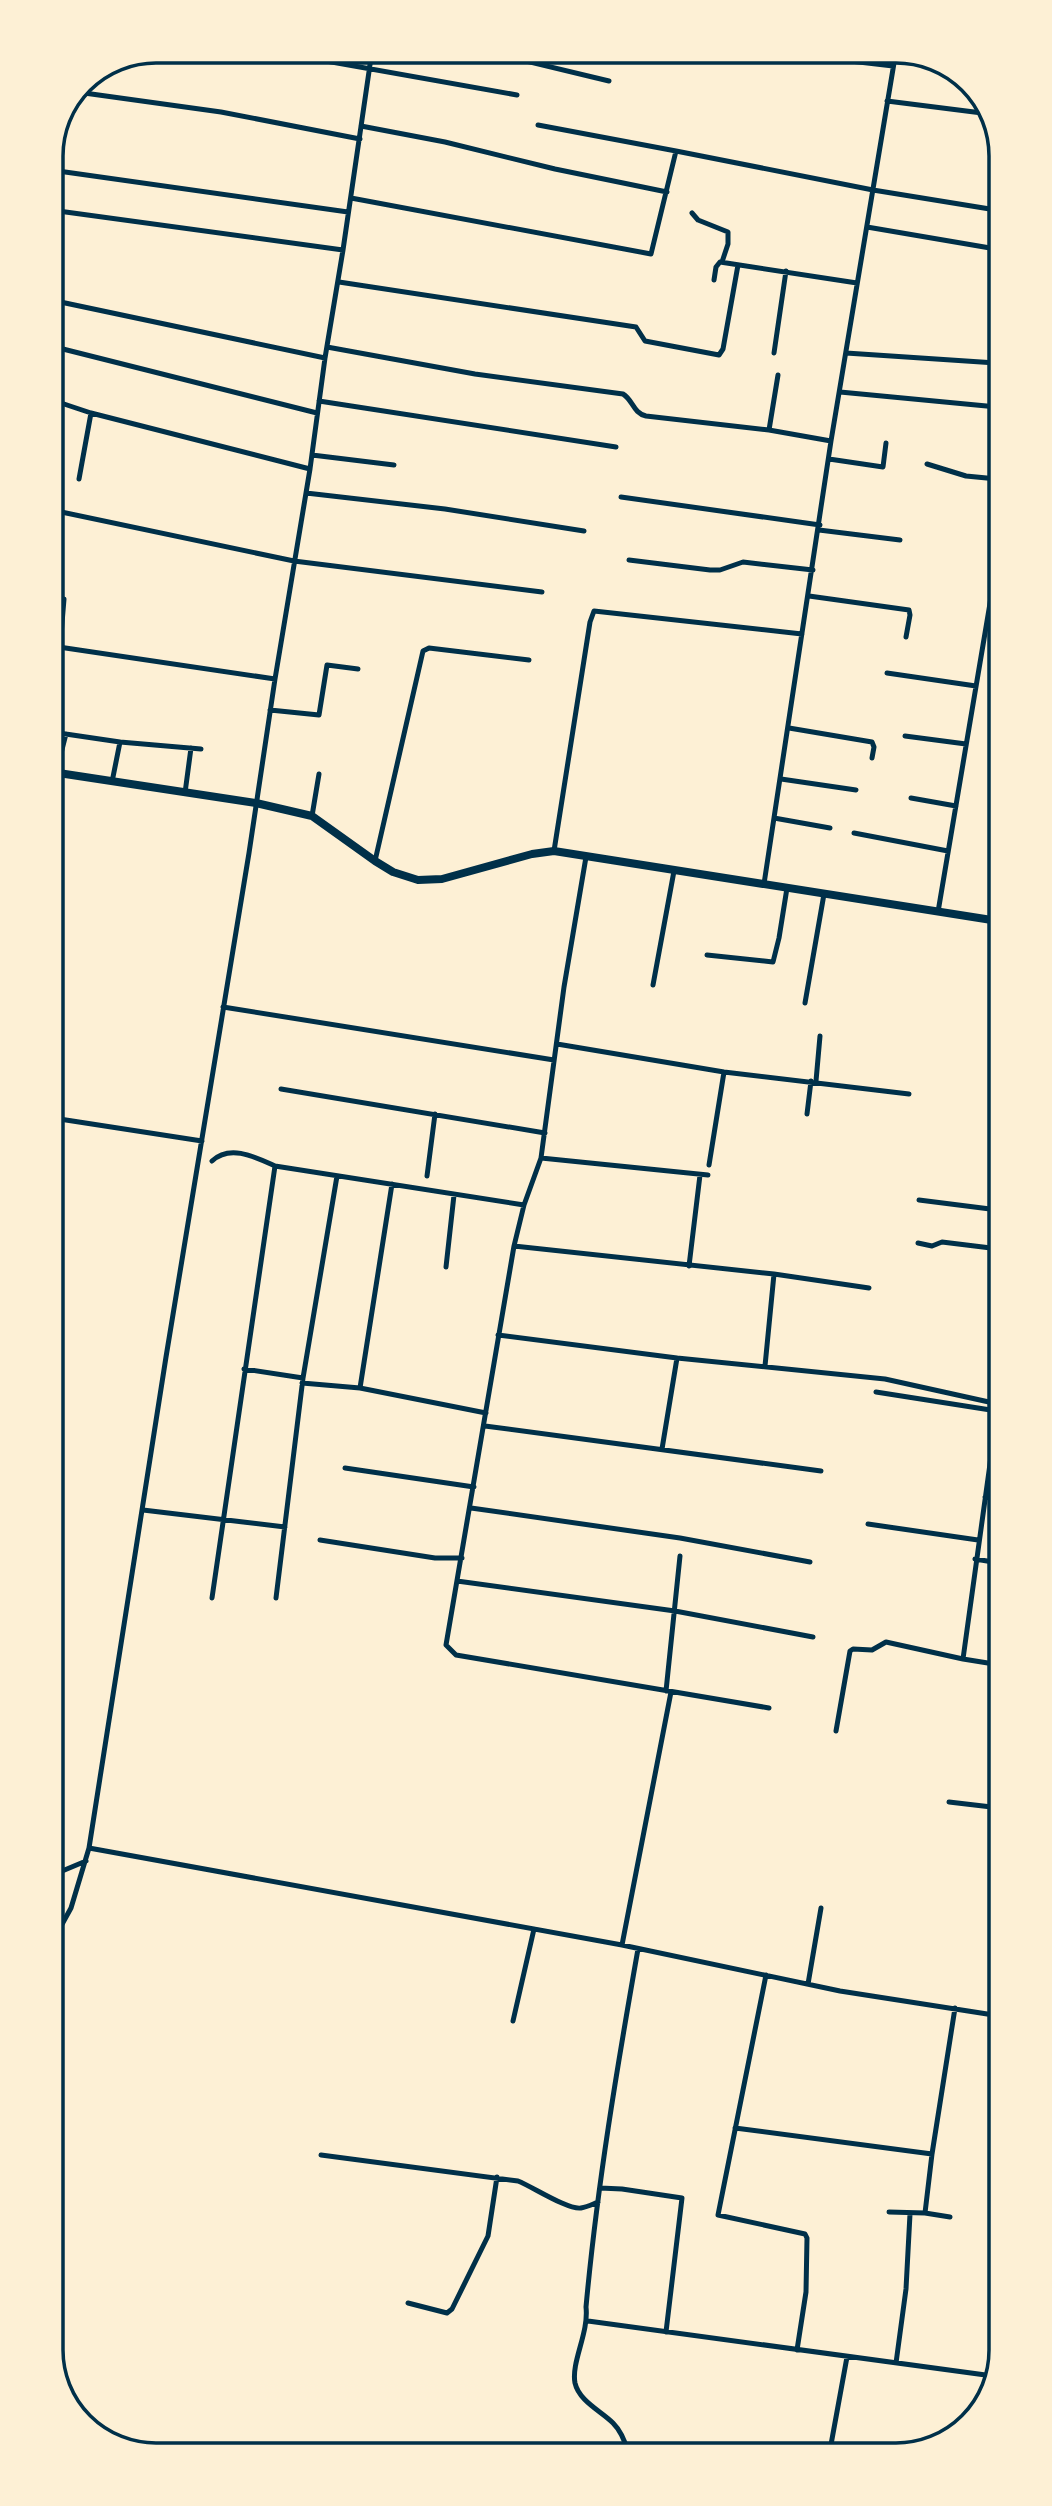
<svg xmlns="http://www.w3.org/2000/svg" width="1052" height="2506" font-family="'Roboto Serif',serif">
	<rect width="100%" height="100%" fill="#fdf0d5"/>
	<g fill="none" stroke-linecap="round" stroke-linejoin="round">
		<path stroke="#003049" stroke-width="5" d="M245,51l36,2 236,42
			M484,51l125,30
			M765,51l128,15
			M77,92l144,20 139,27
			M887,101l103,13
			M538,125l138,26
			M361,126l84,16 110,27 112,23
			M51,170l297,42
			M351,198l300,56 25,-103 197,39 123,20
			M51,210l292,40
			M692,213l6,7 30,12v12l-6,18
			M867,227l129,22
			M714,280l2,-13 4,-5 137,21
			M339,282l297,45 9,14 74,14 4,-6 15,-84
			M51,300l274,58
			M51,346l266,67
			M327,347l148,27 148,20c10,6 10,19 23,22l123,14 62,11
			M774,353l12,-82
			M846,353l150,10
			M840,392l157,15
			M52,400l39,13 219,56
			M319,401l297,46
			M769,430l9,-55
			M312,455l82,10
			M829,459l54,8 3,-24
			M927,464l39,12 31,3
			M79,479l12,-66
			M306,493l139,16 139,22
			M621,497l199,28
			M52,510l242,51 248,31
			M819,530l81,10
			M629,560l81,10h10l23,-8 70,8
			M809,596l100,14 1,5 -4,22
			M52,646l223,33
			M60,647l4,-48
			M887,673l89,13
			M270,710l49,5 8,-50 31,4
			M789,728l83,14 2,5 -2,11
			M52,732l68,10 81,7
			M905,736l61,8
			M56,773l10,-39
			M781,779l75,11
			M112,782l8,-40
			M185,793l6,-45
			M911,798l45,8
			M312,816l7,-42
			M774,818l56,10
			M854,833l94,18
			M554,851l36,-229 4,-11 208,23
			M586,857l-22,130 -23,171 -17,47 -10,41 -68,399 10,10 313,53
			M375,861l48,-210 6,-3 100,12
			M764,884l67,-443 65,-390
			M938,912l59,-350
			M707,955l66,7 6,-24 8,-50
			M653,985l21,-114
			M805,1003l19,-109
			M223,1007l331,53
			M557,1044l167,28 185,22
			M816,1081l4,-45
			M281,1089l264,44
			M807,1114l4,-33
			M53,1118l149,23
			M53,1138l4,-20
			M541,1158l167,17
			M212,1161c18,-17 43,-4 63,5l249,39
			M709,1165l15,-93
			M427,1176l8,-62
			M919,1200l79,10
			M918,1243l14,3 10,-4 57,7
			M514,1246l260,28 95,14
			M689,1266l11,-91
			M446,1267l8,-72
			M498,1335l179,23 208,21 113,25
			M765,1366l9,-92
			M244,1369l59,9
			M302,1383l58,5 126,25
			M360,1388l32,-204
			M876,1392l121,19
			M485,1426l336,45
			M662,1449l15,-91
			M345,1468l129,19
			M985,1497l14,2
			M471,1508l209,30 130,24
			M143,1510l142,17
			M868,1524l110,16
			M320,1540l115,18h27
			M975,1559l24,4
			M457,1581l218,30 138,26
			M212,1598l63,-432
			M276,1598l27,-220 34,-202
			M994,1664l-31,-5 36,-260
			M666,1691l14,-135
			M836,1731l14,-80 3,-2 19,1 14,-8 77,17
			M949,1802l51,6
			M89,1848l533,97 218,46 160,25
			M55,1874l31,-13
			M55,1937l16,-29 18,-60 77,-491 83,-504 26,-174 35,-210 15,-111 18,-108 29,-199
			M622,1945l49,-253
			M766,1975l-48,240 87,19 2,4 -1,54 -9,58
			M808,1984l13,-76
			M513,2021l21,-92
			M735,2128l197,26 23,-146
			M932,2154l-7,59 25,4
			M321,2155l197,26c15,6 50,29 63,27 6,-1 12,-4 17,-6
			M600,2188l22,1 60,9 -16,134
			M889,2212l36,1
			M408,2303l39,10 5,-4 36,-73 9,-59
			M588,2321l405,55
			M896,2363l10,-74 4,-75
			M830,2450l17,-93
			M628,2452c-3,-11 -7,-21 -15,-29 -12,-12 -34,-22 -38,-40 -4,-21 14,-50 11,-76 11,-120 31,-239 52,-358"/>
		<path stroke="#003049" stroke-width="8" d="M52,772l204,31 56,13 63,45 18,11 25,8 24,-1 90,-25 22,-3 444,70"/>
	</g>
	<path d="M0 0H1052V2506H0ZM156 63H896A93 93 0 0 1 989 156V2350A93 93 0 0 1 896 2443H156A93 93 0 0 1 63 2350V156A93 93 0 0 1 156 63Z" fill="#fdf0d5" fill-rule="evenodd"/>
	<path fill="none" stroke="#003049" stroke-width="3.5" d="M156 63H896A93 93 0 0 1 989 156V2350A93 93 0 0 1 896 2443H156A93 93 0 0 1 63 2350V156A93 93 0 0 1 156 63Z"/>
</svg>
